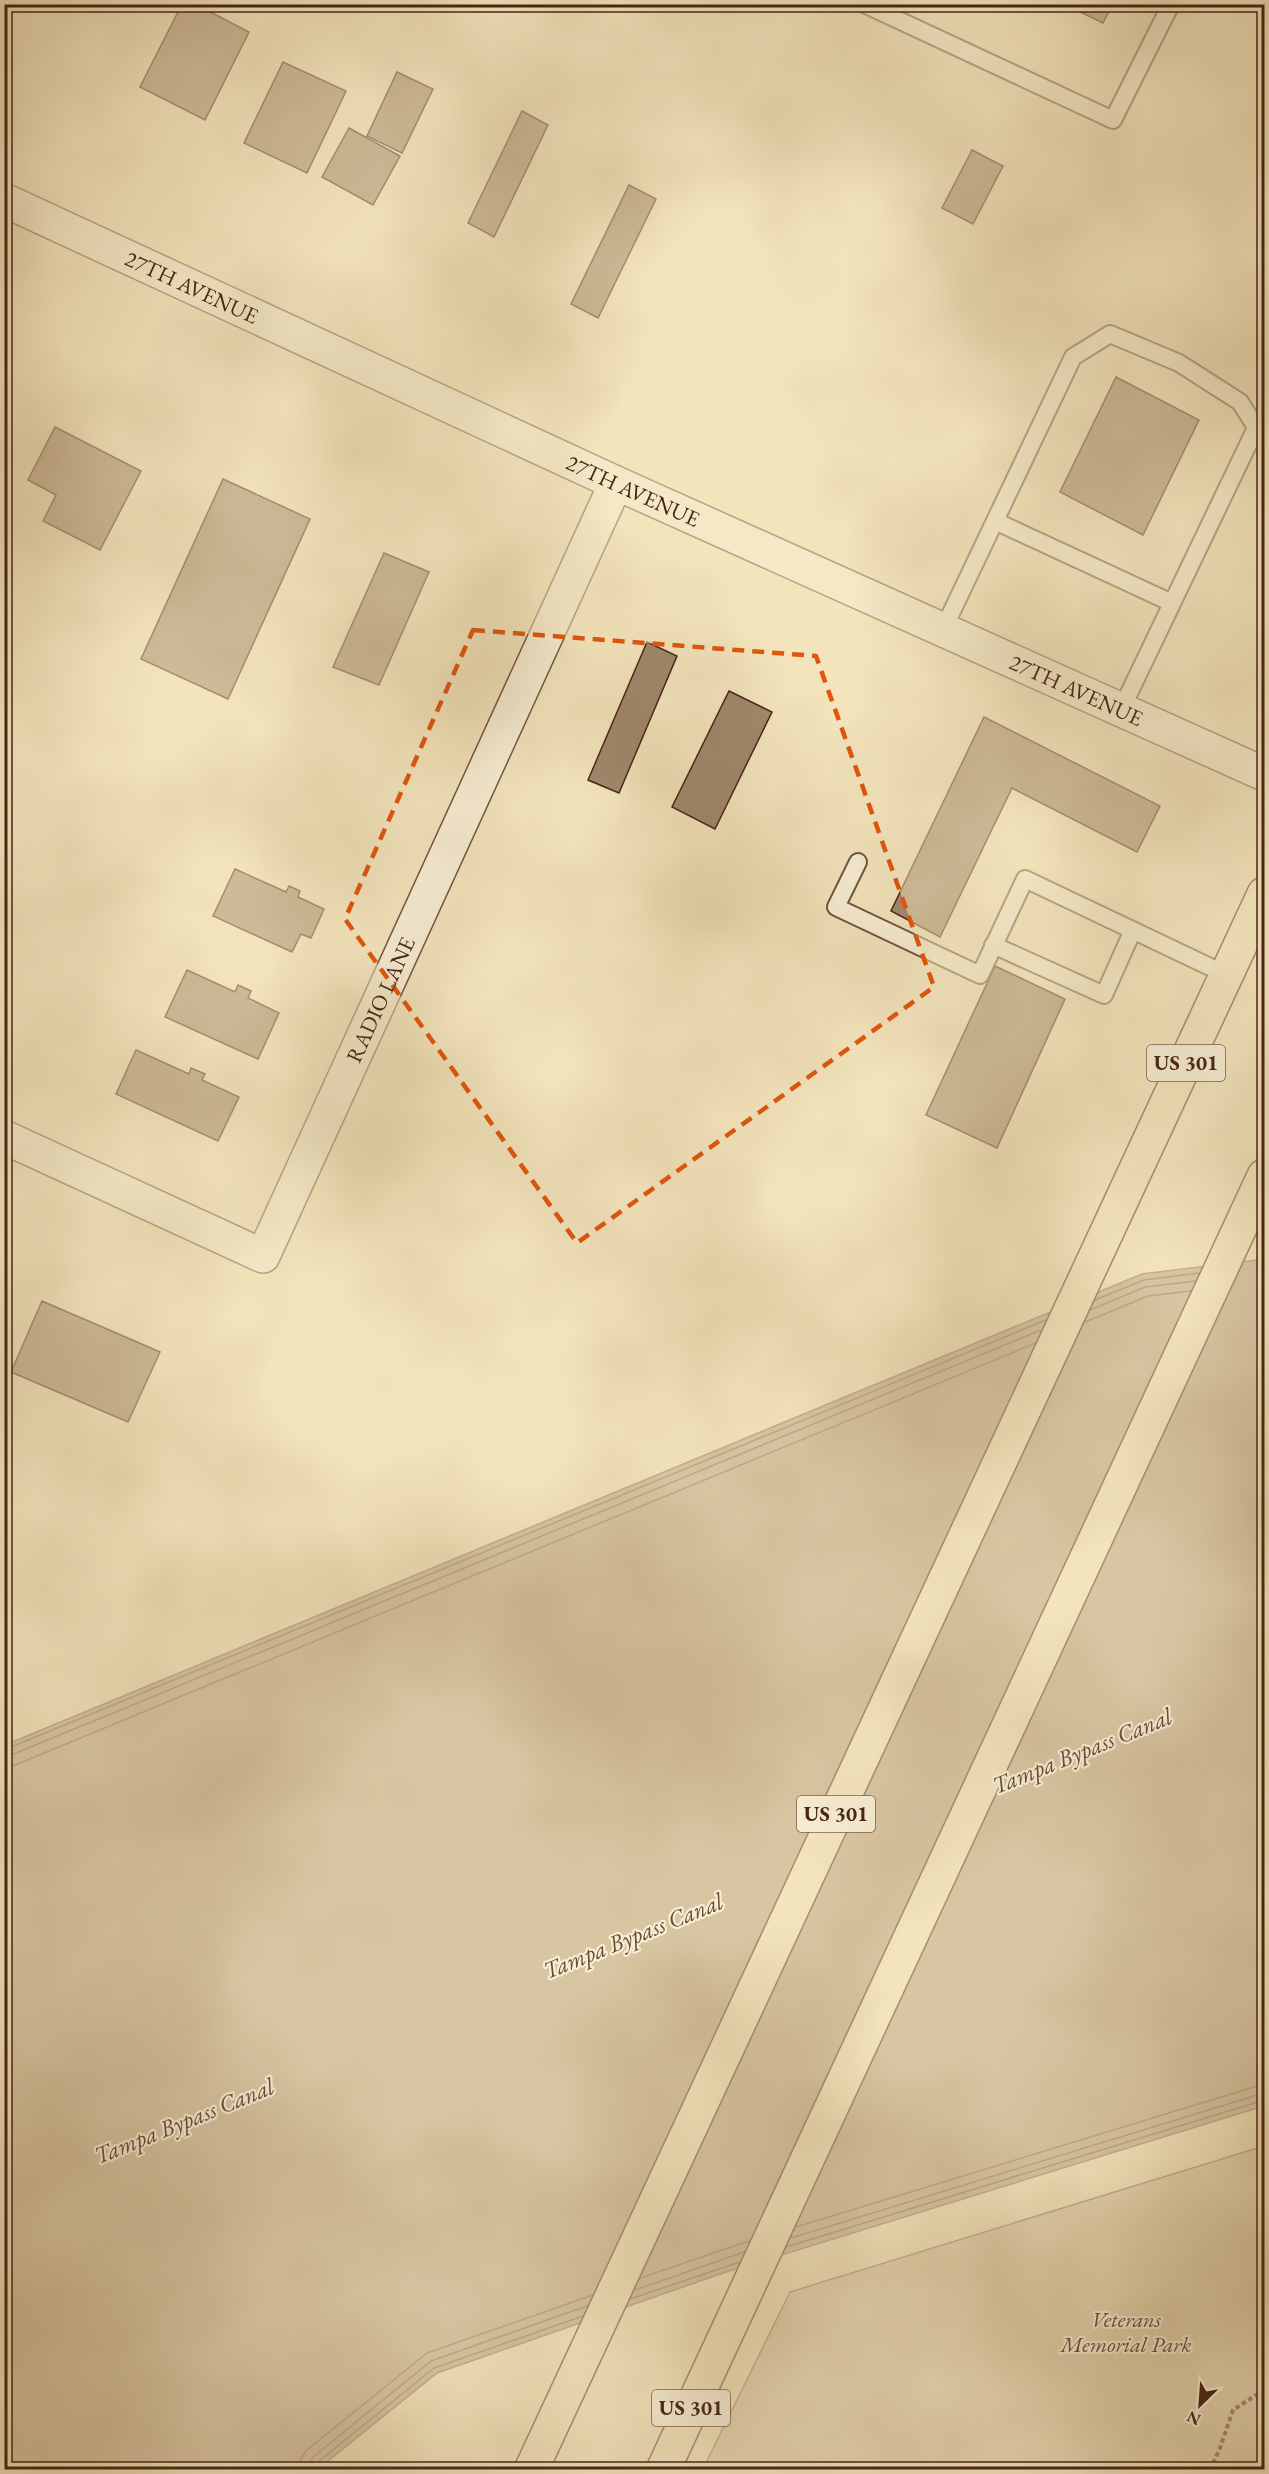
<svg xmlns="http://www.w3.org/2000/svg" width="1269" height="2474" font-family="'EB Garamond',serif">
	<rect width="100%" height="100%" fill="#f3e4bc"/>
	<filter id="stains"><feTurbulence type="fractalNoise" baseFrequency=".00333" numOctaves="4"/><feColorMatrix values="0 0 0 0 .2 0 0 0 0 .09 0 0 0 0 .02 0 0 0 .5 -.17"/></filter>
	<radialGradient id="worn" r=".72"><stop offset=".6" stop-color="#630" stop-opacity="0"/><stop offset="1" stop-color="#630" stop-opacity=".3"/></radialGradient>
	<path fill="#d6c3a0" stroke="#8e745b" stroke-width="1.5" d="M1264,2146v323h-561l87,-177z"/>
	<path fill="#b9a384" stroke="#8b7058" stroke-width="1.5" d="M1264,1259v847l-541,167 -286,100 -119,96 -313,1v-725l1137,-471z"/>
	<g fill="none" stroke-linecap="round" stroke-linejoin="round">
		<path stroke="#80644d" stroke-width="1.5" d="M1095,1300l49,-20 55,-7
			M1090,1310l55,-23 50,-6
			M1085,1322l63,-26 43,-5
			M4,1750l1042,-430
			M4,1758l1037,-428
			M4,1767l11,-2 1021,-422
			M796,2227l468,-143
			M791,2238l473,-145
			M786,2247l478,-147
			M640,2278l109,-37
			M635,2290l109,-38
			M630,2299l110,-37
			M299,2470l1,-10 7,-10 120,-97 166,-58
			M308,2470l5,-13 118,-96 156,-55
			M315,2470l3,-8 116,-94 149,-52"/>
	</g>
	<path fill="#a0886c" stroke="#472416" stroke-width="1.5" d="M182,4h13l54,28 -44,88 -65,-33z
		M1064,4h49l-10,19z
		M283,62l63,29 -39,82 -63,-30z
		M397,72l36,17 -31,64 -35,-17z
		M522,111l26,14 -54,112 -26,-14z
		M349,128l51,28 -27,49 -51,-28z
		M972,150l31,16 -30,58 -31,-16z
		M629,185l27,14 -58,119 -27,-14z
		M1116,377l83,43 -56,115 -83,-43z
		M55,427l86,44 -41,79 -57,-29 13,-26 -28,-15z
		M223,479l87,40 -82,180 -87,-40z
		M384,553l45,19 -50,113 -46,-18z
		M647,642l30,14 -58,137 -31,-13z
		M729,691l43,21 -57,117 -43,-22z
		M984,717l176,89 -23,46 -125,-64 -72,149 -49,-26z
		M235,869l51,23 3,-6 11,5 -2,6 26,12 -13,29 -10,-4 -9,18 -79,-36z
		M995,966l70,33 -68,149 -71,-33z
		M187,970l48,22 3,-7 13,6 -3,7 31,15 -21,46 -93,-42z
		M136,1050l53,24 2,-6 14,6 -3,6 37,17 -21,44 -102,-47z
		M42,1301l118,51 -32,70 -117,-50z"/>
	<g fill="none" stroke-linecap="round" stroke-linejoin="round">
		<g stroke="#725440" stroke-width="20">
			<path id="service" d="M864,4l249,116 58,-116
				M995,521l177,82
				M943,630l130,-273 37,-23 69,29 61,39 24,38
				M1121,710l135,-282
				M858,862l-22,45 144,68 45,-96 202,96
				M993,945l111,50 29,-65"/>
		</g>
		<g stroke="#725440" stroke-width="36">
			<g id="minor">
				<path id="s1" d="M4,200l612,283 648,291"/>
				<path id="s2" d="M4,1137l259,119 353,-773"/>
			</g>
		</g>
		<g stroke="#472416" stroke-width="36">
			<path id="primary" d="M531,2470l733,-1576
				M663,2470l601,-1294"/>
		</g>
		<path stroke="#472416" stroke-width="4" stroke-dasharray="4.5 3" stroke-linecap="butt" d="M1210,2470l10,-22 13,-38 31,-20"/>
		<use href="#service" stroke="#f7edd3" stroke-width="16"/>
		<use href="#minor" stroke="#f7edd3" stroke-width="33"/>
		<use href="#primary" stroke="#f3e4bc" stroke-width="33"/>
	</g>
	<path d="M0 0H1269V2474H0ZM473,630l343,26 118,331 -357,256 -232,-324z" fill="#f3e4bc" fill-opacity=".55" fill-rule="evenodd"/>
	<path fill="none" stroke="#e0560c" stroke-width="4.5" stroke-dasharray="12 8" stroke-linejoin="round" d="M473,630l343,26 118,331 -357,256 -232,-324z"/>
	<g text-anchor="middle" stroke-width="4.5" stroke-linejoin="round" paint-order="stroke">
		<g fill="#f7edd3" stroke="#7c604f" stroke-width="1.5">
			<rect x="1147" y="1045" width="78" height="36" rx="4.5"/>
			<rect x="797" y="1796" width="78" height="36" rx="4.5"/>
			<rect x="652" y="2390" width="78" height="36" rx="4.5"/>
		</g>
		<g font-size="21" font-weight="bold" fill="#472416">
			<text x="1186" y="1070">US 301</text>
			<text x="836" y="1821">US 301</text>
			<text x="691" y="2415">US 301</text>
		</g>
		<g font-size="22" fill="#472416" stroke="#f7edd3">
			<text dy="8" stroke="none"><textPath href="#s1" startOffset="207">27TH AVENUE</textPath></text>
			<text dy="8" stroke="none"><textPath href="#s1" startOffset="693">27TH AVENUE</textPath></text>
			<text dy="8" stroke="none"><textPath href="#s1" startOffset="1179">27TH AVENUE</textPath></text>
			<text dy="8" stroke="none"><textPath href="#s2" startOffset="567">RADIO LANE</textPath></text>
		</g>
		<g font-size="22" font-style="italic" fill="#6b4c38" stroke="#f7edd3">
			<text x="1126" y="2327">Veterans<tspan x="1126" dy="25">Memorial Park</tspan></text>
		</g>
		<g font-size="24" font-style="italic" fill="#694a37" stroke="#f7edd3">
			<text transform="translate(1082 1751) rotate(-22)" y="8">Tampa Bypass Canal</text>
			<text transform="translate(633 1936) rotate(-22)" y="8">Tampa Bypass Canal</text>
			<text transform="translate(184 2121) rotate(-22)" y="8">Tampa Bypass Canal</text>
		</g>
	</g>
	<rect width="1269" height="2474" fill="none" stroke="#f3e4bc" stroke-width="24"/>
	<rect x="6" y="6" width="1257" height="2462" fill="none" stroke="#472416" stroke-width="3"/>
	<rect x="12" y="12" width="1245" height="2450" fill="none" stroke="#472416" stroke-width="1.5"/>
	<g transform="translate(1200 2405) rotate(205)" stroke="#f7edd3" stroke-width="4.5" paint-order="stroke">
	<path d="M0-4.5L10 22L0 15L-10 22Z" fill="#472416"/>
	<text y="-9" font-size="16" font-weight="bold" text-anchor="middle" fill="#472416">N</text>
	</g>
	<rect width="100%" height="100%" filter="url(#stains)"/>
	<rect width="100%" height="100%" fill="url(#worn)"/>
</svg>
